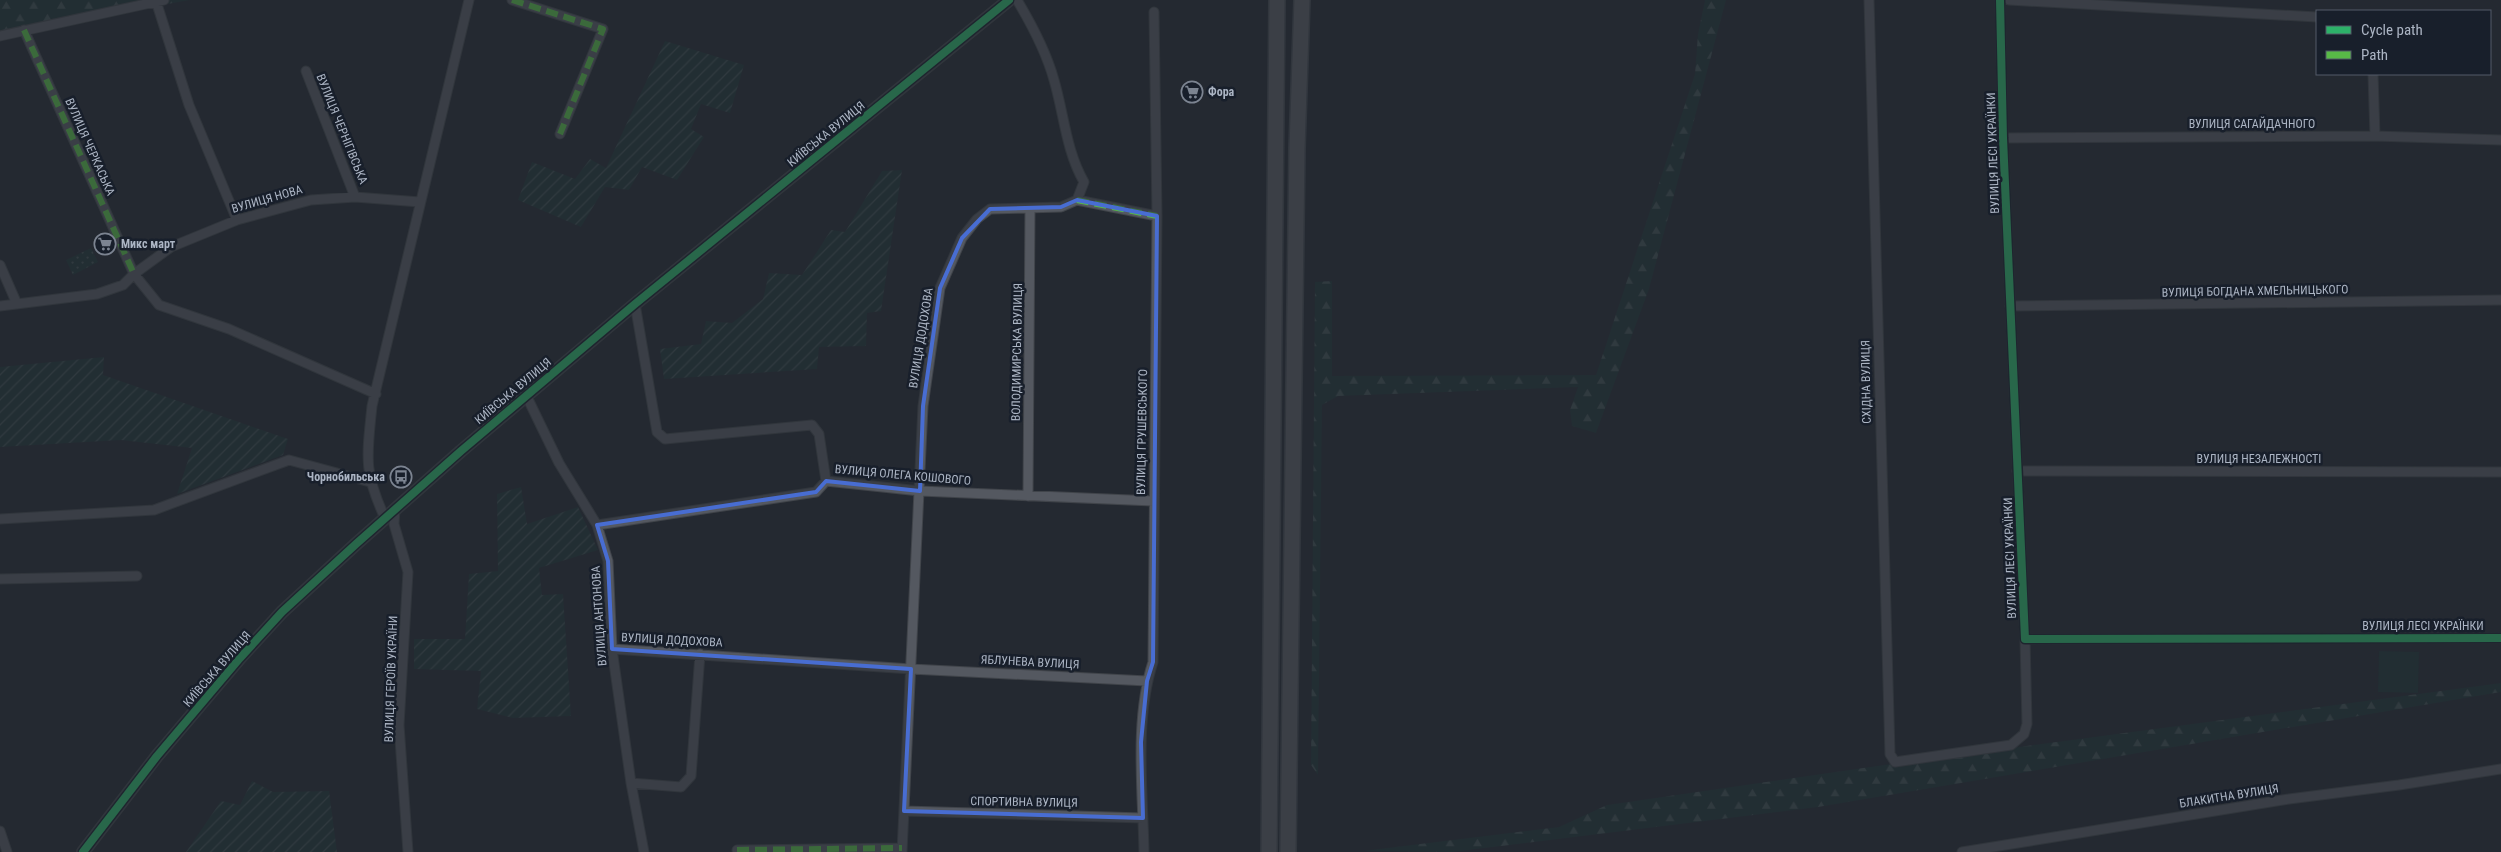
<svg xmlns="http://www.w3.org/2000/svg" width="2501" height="852" font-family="'Roboto Condensed',sans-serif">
	<defs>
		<pattern id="forest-firs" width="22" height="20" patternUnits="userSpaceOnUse" patternTransform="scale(1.25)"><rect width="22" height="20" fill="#213336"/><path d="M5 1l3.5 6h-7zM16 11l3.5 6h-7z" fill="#3f4e51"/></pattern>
		<pattern id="park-dots" width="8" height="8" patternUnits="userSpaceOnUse" patternTransform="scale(1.25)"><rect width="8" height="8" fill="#213336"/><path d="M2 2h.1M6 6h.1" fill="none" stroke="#3f4e51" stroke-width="1.8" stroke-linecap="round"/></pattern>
		<pattern id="garden-furrows" width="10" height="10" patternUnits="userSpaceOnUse" patternTransform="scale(1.25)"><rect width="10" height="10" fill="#213336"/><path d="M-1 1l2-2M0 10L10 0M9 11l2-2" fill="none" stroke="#3f4e51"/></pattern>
	</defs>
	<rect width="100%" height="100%" fill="#242931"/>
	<path fill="#213336" d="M2379,651l40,1 -1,41 -40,-1z"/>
	<path fill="url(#forest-firs)" d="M0,0h190l-190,34z
		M1705,0h21l-1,4 -76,285 -53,144 -24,-7 -2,-16 8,-23 -240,9 -16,9 -4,370 -7,-10 4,-483 17,-1v95l264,-1 99,-301 3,-40z
		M2501,683v9l-683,115 -366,45 -89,-1 196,-24 48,-22 291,-42z"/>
	<path fill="url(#park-dots)" d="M91,248l7,14 -25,13 -7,-15z"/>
	<path fill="url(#garden-furrows)" d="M665,41l79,24 -14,48 -29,-9 -10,25 13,8 -27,43 -35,-13 -13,23 -24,-3 -24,40 -63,-27 14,-38 43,17 15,-20 16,9z
		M902,170l-21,141 -14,2 -1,33 -47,1 -2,22 -153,10 -4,-30 41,-5 5,-23 26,2 31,-24 6,-26 33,2 29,-45 14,2 37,-61z
		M104,357l-1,18 185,64 -5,16 -106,39 15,-46 -71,-8 -121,7v-80z
		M521,487l6,37 51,-17 20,43 -59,18 3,27 21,-1 8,122 -58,2 -36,-9 4,-38 -67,-2v-30h51l4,-65 29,-3 -1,-77z
		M252,781l21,11 56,-1 8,61h-151l35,-51 19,4z"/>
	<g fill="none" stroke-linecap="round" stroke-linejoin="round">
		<g stroke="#40444a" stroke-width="11">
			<path id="minor" d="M512,0l91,29 -43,105
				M1869,0l21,754 5,8 116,-17 13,-11 3,-10 -2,-85
				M2000,0l3,138 22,501 476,-1
				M2009,0l308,17
				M156,1l33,104 48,115
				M24,30l110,244 25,31 70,24 147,65
				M0,36l164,-36
				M306,71l49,126
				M2373,74l2,62
				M2003,138l372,-2 126,4
				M1077,200l80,16
				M0,265l17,39
				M635,304l22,128 8,7 147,-14 7,9 7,47
				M0,306l97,-12 26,-9 11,-11 37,-27 66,-27 74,-20 44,-3 65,5
				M2010,306l491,-6
				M526,395l33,68 38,62 11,36 4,88 19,134 13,69
				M2017,471l484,1
				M1028,496l2,-288
				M395,509l-1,15 14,48 -9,153 9,127
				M385,518c-22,-47 -18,-62 -13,-112l97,-406
				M0,519l154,-9 135,-50 81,22
				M597,525l219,-33 10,-11 94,10 233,10
				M0,579l137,-3
				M612,649l299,20 236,12
				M631,783l50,4 10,-11 9,-122
				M904,811l239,7
				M0,831l7,21
				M737,850l165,-2
				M902,852l21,-446 17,-118 22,-50 15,-19 13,-10 71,-2 16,-7 7,-18c-18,-31 -20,-68 -30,-102 -8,-29 -22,-55 -37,-80
				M1144,852c-1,-60 -10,-132 9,-190l4,-446 -3,-204
				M1962,852l327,-53 110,-14 102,-16"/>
		</g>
		<g stroke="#40444a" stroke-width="14">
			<path id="tertiary" d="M83,852l74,-96 83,-98 42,-46 74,-68 105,-93 174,-147 374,-304"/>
		</g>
		<g stroke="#40454d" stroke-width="18">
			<path id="trunk" d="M1269,852l8,-852
				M1288,852l9,-704 5,-148"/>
		</g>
		<use href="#minor" stroke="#545860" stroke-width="9"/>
		<use href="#tertiary" stroke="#545860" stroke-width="11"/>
		<use href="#trunk" stroke="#585a60" stroke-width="15"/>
		<path stroke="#58b947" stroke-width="6" stroke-dasharray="12 6" stroke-linecap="butt" d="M512,0l91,29 -43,105
			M24,30l110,244
			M1077,200l80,16
			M737,850l165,-2"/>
		<g stroke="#181f2b" stroke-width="11">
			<path id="cycleway" d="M2000,0l3,138 22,501 476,-1
				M83,852l74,-96 83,-98 42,-46 74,-68 105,-93 174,-147 374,-304"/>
		</g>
		<use href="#cycleway" stroke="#2db169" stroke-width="8"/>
	</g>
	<path d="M0 0H2501V852H0ZM1077,200l80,16 -4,446 -6,19 -6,61 2,76 -239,-7 7,-142 -299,-20 -4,-88 -11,-36 219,-33 10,-11 94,10 3,-85 17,-118 22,-50 28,-29 71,-2z" fill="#242931" fill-opacity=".55" fill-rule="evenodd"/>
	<path fill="none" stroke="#486dd2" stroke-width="4" stroke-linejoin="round" d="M1077,200l80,16 -4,446 -6,19 -6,61 2,76 -239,-7 7,-142 -299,-20 -4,-88 -11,-36 219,-33 10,-11 94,10 3,-85 17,-118 22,-50 28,-29 71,-2z"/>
	<defs>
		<g id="supermarket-ring" transform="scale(1.125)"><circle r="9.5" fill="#181f2b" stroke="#7c8491" stroke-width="1.5"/><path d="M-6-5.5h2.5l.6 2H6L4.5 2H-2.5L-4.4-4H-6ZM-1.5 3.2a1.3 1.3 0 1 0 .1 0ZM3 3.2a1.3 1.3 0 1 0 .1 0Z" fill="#7c8491"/></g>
		<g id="bus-ring" transform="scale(1.125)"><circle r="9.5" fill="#181f2b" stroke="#7c8491" stroke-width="1.5"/><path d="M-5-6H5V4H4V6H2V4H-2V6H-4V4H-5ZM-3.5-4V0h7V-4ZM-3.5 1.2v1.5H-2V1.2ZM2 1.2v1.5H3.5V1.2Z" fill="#7c8491"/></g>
	</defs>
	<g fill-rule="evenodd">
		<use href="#supermarket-ring" x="1192" y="92"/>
		<use href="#supermarket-ring" x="105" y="244"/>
		<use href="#bus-ring" x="401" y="477"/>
	</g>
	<g text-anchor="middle" stroke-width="5" stroke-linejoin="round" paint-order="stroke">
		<g font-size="12" font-weight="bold" fill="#acb5c4" stroke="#181f2b" text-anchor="start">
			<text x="1208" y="96">Фора</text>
			<text x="121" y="248">Микс март</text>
			<text x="385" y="481" text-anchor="end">Чорнобильська</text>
		</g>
		<g font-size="12" fill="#acb5c4" stroke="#181f2b">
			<text x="2252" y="128">ВУЛИЦЯ САГАЙДАЧНОГО</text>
			<text transform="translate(342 129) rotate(68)" y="4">ВУЛИЦЯ ЧЕРНІГІВСЬКА</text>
			<text transform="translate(826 134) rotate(-39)" y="4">КИЇВСЬКА ВУЛИЦЯ</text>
			<text transform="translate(90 147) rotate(66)" y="4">ВУЛИЦЯ ЧЕРКАСЬКА</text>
			<text transform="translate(1993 153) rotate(-92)" y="4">ВУЛИЦЯ ЛЕСІ УКРАЇНКИ</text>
			<text transform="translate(267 199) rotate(-16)" y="4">ВУЛИЦЯ НОВА</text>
			<text transform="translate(2255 291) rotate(-1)" y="4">ВУЛИЦЯ БОГДАНА ХМЕЛЬНИЦЬКОГО</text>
			<text transform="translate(921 338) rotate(-81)" y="4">ВУЛИЦЯ ДОДОХОВА</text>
			<text transform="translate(1017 352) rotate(-89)" y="4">ВОЛОДИМИРСЬКА ВУЛИЦЯ</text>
			<text transform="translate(1866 382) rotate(-91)" y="4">СХІДНА ВУЛИЦЯ</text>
			<text transform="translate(513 391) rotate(-40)" y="4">КИЇВСЬКА ВУЛИЦЯ</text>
			<text transform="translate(1142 432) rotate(-89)" y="4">ВУЛИЦЯ ГРУШЕВСЬКОГО</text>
			<text x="2259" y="463">ВУЛИЦЯ НЕЗАЛЕЖНОСТІ</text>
			<text transform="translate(903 475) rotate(5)" y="4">ВУЛИЦЯ ОЛЕГА КОШОВОГО</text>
			<text transform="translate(2010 558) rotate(-92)" y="4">ВУЛИЦЯ ЛЕСІ УКРАЇНКИ</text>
			<text transform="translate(599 616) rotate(-94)" y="4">ВУЛИЦЯ АНТОНОВА</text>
			<text x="2423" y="630">ВУЛИЦЯ ЛЕСІ УКРАЇНКИ</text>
			<text transform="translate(672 640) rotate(3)" y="4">ВУЛИЦЯ ДОДОХОВА</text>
			<text transform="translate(1030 662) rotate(3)" y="4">ЯБЛУНЕВА ВУЛИЦЯ</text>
			<text transform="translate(217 669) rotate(-49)" y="4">КИЇВСЬКА ВУЛИЦЯ</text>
			<text transform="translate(391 679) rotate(-88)" y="4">ВУЛИЦЯ ГЕРОЇВ УКРАЇНИ</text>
			<text transform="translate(2229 796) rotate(-9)" y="4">БЛАКИТНА ВУЛИЦЯ</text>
			<text transform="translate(1024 802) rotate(1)" y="4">СПОРТИВНА ВУЛИЦЯ</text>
		</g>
	</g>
	<rect x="2316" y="10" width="175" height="65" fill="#181f2b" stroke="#535b68"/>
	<rect x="2326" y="26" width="25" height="8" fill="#2db169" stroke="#535b68"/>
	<text x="2361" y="35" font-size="15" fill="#acb5c4">Cycle path</text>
	<rect x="2326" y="51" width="25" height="8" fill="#58b947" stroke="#535b68"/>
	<text x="2361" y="60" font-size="15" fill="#acb5c4">Path</text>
</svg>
